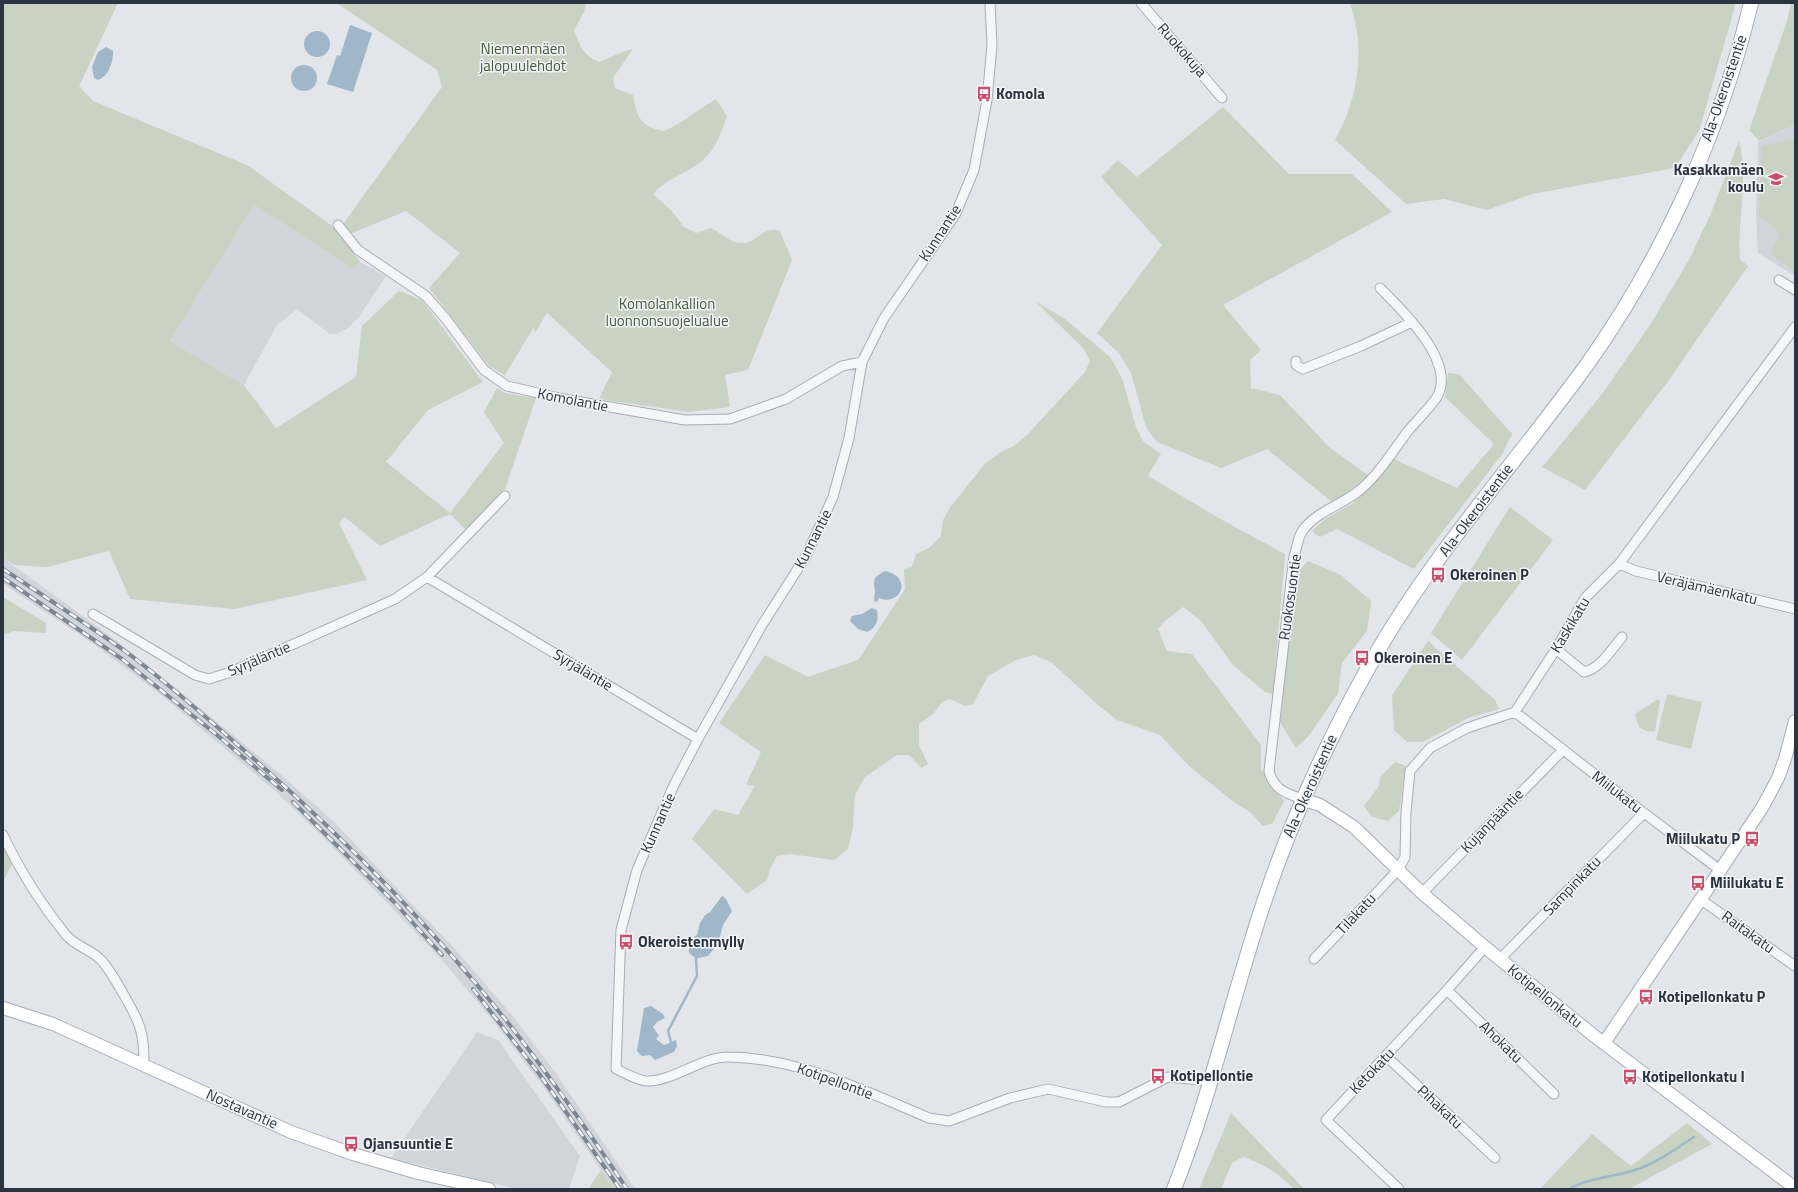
<svg xmlns="http://www.w3.org/2000/svg" width="1798" height="1192" font-family="'Titillium Web',sans-serif">
	<rect width="100%" height="100%" fill="#e2e6ea"/>
	<path fill="#d0d5dc" d="M1795,125v151l-37,-23 -2,-37 2,-74z
		M254,205l98,63 8,-6 26,14 -28,42 -10,10 -11,6h-7l-33,-25 -20,16 -33,60 -74,-44z
		M3,558l102,74 71,56 109,90 49,44 121,127 57,66 43,57 80,117h-21l-72,-104 -48,-63 -52,-62 -121,-125 -46,-44 -110,-93 -70,-53 -92,-61z
		M477,1032l21,8 82,116 -11,33h-53l-125,-31z"/>
	<path fill="#c9d3c3" d="M3,3h115l-39,83 14,15 154,64 88,63 25,34 -8,6 -98,-63 -84,136 74,44 32,43 80,-51 6,-51 37,-35 23,9 61,82 -55,28 -42,52 64,51 54,-70 -20,-31 13,-24 8,5 31,5 -33,97 -36,36 -17,-17 -70,32 -35,-29 -6,6 28,57 -133,29 -104,-10 -21,-48 -62,16 -33,-2 -11,-7z
		M336,3h250l-2,9 -10,18c5,15 10,26 25,32l26,-11 8,-2 -20,29 2,10 18,7c3,21 8,33 31,36 19,-8 34,-22 52,-32l11,17c-5,14 -9,28 -19,39 -14,16 -40,22 -55,39l19,17 12,16 12,6 15,-5c9,4 20,16 31,15 15,0 22,-18 38,-12l12,29 -44,110 -23,5 5,32 -41,5 -90,-13 13,-27 -65,-59 -12,20 -1,-6 -29,48 -16,-9 -60,-78 31,-35 -54,-42 -56,23 -7,-10 99,-137 -5,-17z
		M1350,3h386l-37,128 -24,37 -143,26 -45,16 -43,-11 -38,5 -71,-64c17,-30 26,-66 23,-101 -1,-12 -5,-24 -8,-36z
		M1791,3h4v122l-36,16 -10,-11 38,-109z
		M1223,107l66,67h63l40,38 -169,93 38,45 -11,10 1,28 29,7 49,52 39,28 -12,11 -24,16 -65,-53 -46,19 -64,-26 -11,-15 -15,-54 -12,-20 -22,-20 65,-88 -61,-68 17,-17 19,17z
		M1795,139v133l-25,-18 10,-19 -8,-9 -13,-9 2,-71z
		M1739,141c10,37 -2,80 1,118l8,7 -79,114 -84,110 -43,-23 61,-74 50,-73 37,-62 21,-45z
		M1035,301l30,18 45,38 12,21 14,49 7,14 18,13 -13,22 76,45 61,33 -12,140 -8,-2 -33,-28 -31,-43 -18,-14 -17,13 -8,9 9,22 25,3 69,91v24l23,32 -12,23 -9,2 -13,-14 -15,-9 -46,-37 -29,-31 -43,-15 -19,-15 -47,-43 -17,-7 -18,5 -28,16 -15,28 -8,2 -15,-7 -8,3 -9,12 -14,10v21l9,19 -6,4 -13,-13h-12l-32,22 -10,17 -2,33 -5,22 -14,11 -44,-6 -13,2 -7,13 -3,11 -20,14 -55,-55 22,-30 24,6 17,-29 -9,-1 15,-33 -42,-29 46,-68 43,22 50,-17 47,-71 -1,-20 8,-2 4,-13 13,-6 12,-12 2,-16 8,-14 33,-41 15,-12 15,-7 14,-12 57,-62 5,-11 -6,-12z
		M1448,373l11,1 53,60 -9,19 -89,116 -77,-40 -17,8 -8,-6 13,-12 27,-15 26,-26 16,-19 63,29 37,-44 -49,-47z
		M1510,507l43,33 -91,120 -31,-27z
		M1308,561l33,14 30,26 -4,30 -25,32 -4,31 -31,44 -11,10 -16,-26v-18l20,-134z
		M3,597l43,26v10l-32,-2 -11,4z
		M1428,641l67,59 4,9 -31,9 -45,24h-16l-13,-12 -2,-35z
		M1667,694l35,8 -11,47 -35,-9z
		M1658,699l2,2 -5,31 -9,-1 -7,-4 -4,-13z
		M1395,762l11,4 -7,45 -11,10 -16,-4 -8,-11 15,-20 1,-9z
		M3,843l9,21 -9,18z
		M1231,1113l73,76h-10c-17,-17 -29,-24 -51,-32l-11,6 -11,26h-22z
		M1687,1123l25,21 -83,45h-89l52,-55 39,32z
		M601,1170l13,19h-25l2,-5z"/>
	<path fill="#9fb7c8" d="M350,25l22,8 -19,59 -26,-8 10,-29 3,1z
		M304 44a13 13 0 1 1 26 0a13 13 0 1 1-26 0Z
		M106,47l7,4c1,10 -5,26 -15,29l-4,-2 -2,-11 6,-15z
		M291 78a13 13 0 1 1 26 0a13 13 0 1 1-26 0Z
		M885,571c29,6 15,36 -6,27l-2,4 -3,-1c0,-3 1,-6 1,-9 -2,-13 -2,-15 10,-21z
		M872,608l5,2c2,10 -1,18 -10,22l-9,-3 -8,-8 2,-5 10,-2z
		M722,896l4,3 6,12 -9,14 -5,19 -10,12 -10,2 -4,-1 -5,-4v-6l1,-7 7,-5 3,-12 5,-8 5,-3z
		M651,1006l12,8 2,4 -8,4 -4,5 6,9 -3,3 8,6 12,-5 1,6 -3,6 -19,8 -5,-5 -8,1 -5,-5 7,-43z"/>
	<g fill="none" stroke-linecap="round" stroke-linejoin="round">
		<path stroke="#9fb7c8" stroke-width="2.5" d="M671,1042l-3,-11 29,-55 -1,-18
			M1570,1189c13,-10 49,-13 65,-19 22,-7 40,-21 59,-33"/>
		<g stroke="#a7adb4" stroke-width="11">
			<path id="street" d="M990,3l2,42 -5,55 -13,70 -19,45 -71,103 -22,44 -13,76 -16,59 -27,59 -44,69 -64,114 -25,48 -36,83 -16,60 -5,139c9,4 22,12 31,12 25,1 56,-25 82,-24 71,1 135,34 200,61l20,3 61,-23 38,-9 58,13h13l49,-25 43,4
				M1141,3l81,95
				M338,225l20,25 68,46 20,23 38,51 23,16 57,13 121,21 45,-1 56,-20 56,-33 20,-4
				M1779,280l16,10
				M1296,361v4l7,4 58,-23 51,-24
				M1619,564l17,7 159,38
				M427,577l271,162
				M93,614l102,61 14,4 22,-7 164,-73 32,-22 78,-81
				M1556,649l28,23c16,-3 28,-23 38,-35
				M1515,712l129,101 76,57
				M1302,799c-16,-6 -28,-9 -33,-28l25,-215c3,-8 4,-20 9,-26 14,-19 39,-25 57,-40 19,-16 33,-39 48,-59 9,-11 21,-22 29,-34 20,-35 -35,-87 -57,-109
				M3,835c17,36 38,69 63,100 9,11 26,15 35,25 9,9 36,56 39,68 4,12 4,24 4,37
				M1422,893l141,-143
				M1700,899l95,67
				M1314,959l84,-89 7,-13 1,-45 4,-41 20,-23 37,-20 48,-16 41,-63 29,-51 34,-34 176,-237
				M1500,959l144,-146
				M1447,990l107,104
				M1386,1056l109,102
				M1399,1189l-73,-69 121,-130 38,-43"/>
		</g>
		<g stroke="#a7adb4" stroke-width="14">
			<path id="secondary" d="M1302,799l18,6 34,22 68,66 63,54 108,88 202,153
				M3,1008l50,16 238,108 62,22 65,19 71,16
				M1604,1043l158,-235 16,-30 7,-19 10,-38"/>
		</g>
		<g stroke="#a2abb5" stroke-width="16">
			<path id="primary" d="M1174,1189c37,-94 58,-192 90,-287 27,-81 62,-158 103,-232 60,-110 146,-203 219,-304 77,-108 134,-234 165,-363"/>
		</g>
		<use href="#street" stroke="#f5f6f8" stroke-width="9"/>
		<use href="#secondary" stroke="#fff" stroke-width="12"/>
		<use href="#primary" stroke="#fff" stroke-width="14"/>
		<g stroke="#7c8793" stroke-width="4">
			<path id="rail" d="M3,569c41,27 82,54 122,82 39,29 76,62 113,94 96,83 187,174 267,274 43,54 83,112 122,170
				M3,578l119,81 95,76 65,55
				M293,802l102,101 47,52
				M473,989l67,86 80,114"/>
		</g>
		<use href="#rail" stroke="#f2f5f7" stroke-width="2.5" stroke-dasharray="8" stroke-linecap="butt"/>
	</g>
	<defs>
		<g id="bus-bare" transform="scale(1.2)"><path d="M-5-6H5V4H4V6H2V4H-2V6H-4V4H-5ZM-3.5-4V0h7V-4ZM-3.5 1.2v1.5H-2V1.2ZM2 1.2v1.5H3.5V1.2Z" fill="#c94c6b" stroke="#f2f5f7" stroke-width="2.5" paint-order="stroke"/></g>
		<g id="school-bare" transform="scale(1.2)"><path d="M0-5L7-2L0 1L-7-2ZM-4 1L0 2.5L4 1V4Q0 6-4 4Z" fill="#c94c6b" stroke="#f2f5f7" stroke-width="2.5" paint-order="stroke"/></g>
	</defs>
	<g fill-rule="evenodd">
		<use href="#bus-bare" x="984" y="94"/>
		<use href="#school-bare" x="1776" y="179"/>
		<use href="#bus-bare" x="1438" y="575"/>
		<use href="#bus-bare" x="1362" y="658"/>
		<use href="#bus-bare" x="1752" y="839"/>
		<use href="#bus-bare" x="1698" y="883"/>
		<use href="#bus-bare" x="626" y="942"/>
		<use href="#bus-bare" x="1646" y="997"/>
		<use href="#bus-bare" x="1158" y="1076"/>
		<use href="#bus-bare" x="1630" y="1077"/>
		<use href="#bus-bare" x="351" y="1144"/>
	</g>
	<g text-anchor="middle" stroke-width="3" stroke-linejoin="round" paint-order="stroke">
		<g font-size="15" fill="#435c38" stroke="#f2f5f7">
			<text x="523" y="54">Niemenmäen<tspan x="523" dy="17">jalopuulehdot</tspan></text>
			<text x="667" y="309">Komolankallion<tspan x="667" dy="17">luonnonsuojelualue</tspan></text>
		</g>
		<g font-size="15" fill="#2b3541" stroke="#f2f5f7">
			<text transform="translate(1182 50) rotate(49)" y="5">Ruokokuja</text>
			<text transform="translate(1724 88) rotate(-71)" y="5">Ala-Okeroistentie</text>
			<text transform="translate(940 233) rotate(-57)" y="5">Kunnantie</text>
			<text transform="translate(573 400) rotate(11)" y="5">Komolantie</text>
			<text transform="translate(1476 510) rotate(-53)" y="5">Ala-Okeroistentie</text>
			<text transform="translate(813 539) rotate(-63)" y="5">Kunnantie</text>
			<text transform="translate(1707 588) rotate(13)" y="5">Veräjämäenkatu</text>
			<text transform="translate(1290 597) rotate(-82)" y="5">Ruokosuontie</text>
			<text transform="translate(1570 625) rotate(-59)" y="5">Kaskikatu</text>
			<text transform="translate(259 659) rotate(-23)" y="5">Syrjäläntie</text>
			<text transform="translate(583 670) rotate(31)" y="5">Syrjäläntie</text>
			<text transform="translate(1310 786) rotate(-66)" y="5">Ala-Okeroistentie</text>
			<text transform="translate(1617 792) rotate(38)" y="5">Miilukatu</text>
			<text transform="translate(1492 821) rotate(-46)" y="5">Kujanpääntie</text>
			<text transform="translate(658 823) rotate(-66)" y="5">Kunnantie</text>
			<text transform="translate(1572 886) rotate(-46)" y="5">Sampinkatu</text>
			<text transform="translate(1356 914) rotate(-47)" y="5">Tilakatu</text>
			<text transform="translate(1748 932) rotate(36)" y="5">Raitakatu</text>
			<text transform="translate(1545 996) rotate(39)" y="5">Kotipellonkatu</text>
			<text transform="translate(1501 1042) rotate(44)" y="5">Ahokatu</text>
			<text transform="translate(1372 1071) rotate(-46)" y="5">Ketokatu</text>
			<text transform="translate(835 1081) rotate(20)" y="5">Kotipellontie</text>
			<text transform="translate(1440 1107) rotate(43)" y="5">Pihakatu</text>
			<text transform="translate(242 1109) rotate(24)" y="5">Nostavantie</text>
		</g>
		<g font-size="15" font-weight="bold" fill="#2b3541" stroke="#f2f5f7" text-anchor="start">
			<text x="996" y="99">Komola</text>
			<text x="1764" y="175" text-anchor="end">Kasakkamäen<tspan x="1764" dy="17">koulu</tspan></text>
			<text x="1450" y="580">Okeroinen P</text>
			<text x="1374" y="663">Okeroinen E</text>
			<text x="1740" y="844" text-anchor="end">Miilukatu P</text>
			<text x="1710" y="888">Miilukatu E</text>
			<text x="638" y="947">Okeroistenmylly</text>
			<text x="1658" y="1002">Kotipellonkatu P</text>
			<text x="1170" y="1081">Kotipellontie</text>
			<text x="1642" y="1082">Kotipellonkatu I</text>
			<text x="363" y="1149">Ojansuuntie E</text>
		</g>
	</g>
	<rect width="1798" height="1192" fill="none" stroke="#2b3541" stroke-width="8"/>
</svg>
